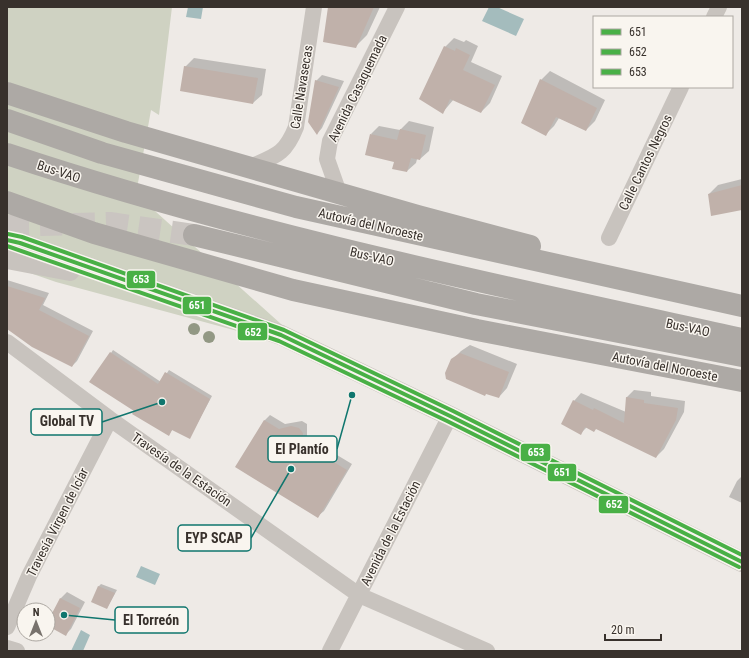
<svg xmlns="http://www.w3.org/2000/svg" width="749" height="658" font-family="'Roboto Condensed',sans-serif">
	<rect width="100%" height="100%" fill="#eeeae6"/>
	<path fill="#cfd2c2" d="M7,7h165l-13,108 -8,-5 -15,84 175,157 -255,-69 -49,-17z"/>
	<path fill="#a4bcbd" d="M188,7h15l-2,12 -15,-2z
		M489,7h8l27,12 -8,17 -34,-15z
		M141,566l19,8 -5,11 -19,-8z
		M81,630l9,5 -7,16h-12z"/>
	<path fill="#0003" d="M329,7h51l-13,28 -11,11z
		M454,38l10,4 2,-2 12,6 -7,16 31,14 -12,27 -9,9 -27,-13 -11,13 2,-65z
		M194,58l72,11 -4,26 -9,8 -68,-36z
		M550,71l55,29 -10,21 -9,9 -27,-12 -5,8 -8,8 -5,-54z
		M322,75l22,6 -22,47 -5,6 -1,-53z
		M409,121l25,6 -5,24 -9,8h-3l-1,4 -9,8 -12,-10 -24,-27 8,-8 21,4z
		M742,179v30l-33,-15 9,-9z
		M7,280l42,13 -6,12 50,26 -16,30 -5,5 -65,-38z
		M470,345l47,19 -10,24 -8,9 -47,-37 9,-9z
		M113,350l48,32 8,-12 43,26 -22,41 -17,-8 -5,6 -33,-24 -24,-58z
		M634,390l17,2v4l34,5 -1,11 -20,37 -8,8 -59,-29 -10,-1 -6,6 -7,-32 7,-8 45,19 1,-15z
		M270,415l15,9 17,-3 5,3v13l45,27 -28,47 -6,5 -54,-95z
		M742,476v27l-13,-6 8,-16z
		M101,584l16,6 -10,18 -9,-21z
		M67,592l18,10 -14,27 -5,5 -18,-9v-2l13,-25z"/>
	<path fill="#c0b1aa" d="M328,7h46l-18,41 -33,-6z
		M444,46l11,5 1,-3 14,7 -7,15 32,15 -14,28 -31,-14 -7,15 -24,-15z
		M184,66l74,12 -5,26 -73,-13z
		M540,79l57,29 -11,23 -30,-14 -10,19 -25,-13z
		M315,80l24,7 -22,48 -9,-13z
		M400,129l26,6 -6,25 -9,-2 -4,14 -15,-3 2,-7 -29,-7 5,-21 27,6z
		M742,185v25l-31,6 -3,-22z
		M7,286l38,12 -6,12 50,26 -17,31 -40,-20 -25,-18z
		M110,352l48,32 7,-12 45,27 -20,40 -18,-9 -3,6 -37,-22 2,-3 -45,-29z
		M460,353l49,19 -10,26 -13,-4 -1,2 -39,-17 -1,-6 6,-14z
		M626,397l18,3v3l34,5 -2,12 -20,38 -60,-29 -2,3 -9,-5 -4,8 -20,-11 12,-24 20,10 1,-2 30,15z
		M264,420l15,9 12,-3 8,2 4,5 -1,10 45,27 -29,48 -83,-51z
		M98,586l17,7 -8,16 -16,-7z
		M60,598l20,10 -14,28 -18,-10v-5z"/>
	<g fill="none" stroke-linecap="round" stroke-linejoin="round">
		<path stroke="#cac5c1" stroke-width="22" stroke-dasharray="22 11" stroke-linecap="butt" d="M7,226l103,-3 84,12"/>
		<path stroke="#c8c3be" stroke-width="16" d="M714,17l5,-10
			M250,167c25,-11 35,-12 46,-40l18,-120
			M339,193l-12,-34 3,-18 67,-134
			M609,238l72,-151
			M7,342l103,77 249,176 128,56
			M7,627l22,-51 81,-157
			M7,648l10,3
			M330,651l120,-235"/>
		<path stroke="#c8c3be" stroke-width="20" d="M7,240l13,3 261,92 169,81 292,146
			M7,259l63,12"/>
		<path stroke="#ada9a5" stroke-width="22" d="M7,93l119,39 292,84 112,30
			M7,120l95,33 194,54 446,99
			M7,154c240,80 488,131 735,185
			M7,202l87,31 199,57 184,40 265,51
			M194,235l282,69 266,52"/>
		<g stroke="#f9f5ef" stroke-width="7">
			<path id="bus-1" d="M7,240l13,3 261,92 169,81 292,146"/>
		</g>
		<g stroke="#f9f5ef" stroke-width="7">
			<path id="bus-2" d="M7,246l272,95 168,80 292,146"/>
		</g>
		<g stroke="#f9f5ef" stroke-width="7">
			<path id="bus-3" d="M8,234l14,3 262,93 169,81 289,144"/>
		</g>
		<use href="#bus-1" stroke="#49b046" stroke-width="4"/>
		<use href="#bus-2" stroke="#49b046" stroke-width="4"/>
		<use href="#bus-3" stroke="#49b046" stroke-width="4"/>
	</g>
	<g fill="#929884">
		<circle cx="194" cy="329" r="6"/>
		<circle cx="209" cy="337" r="6"/>
	</g>
	<g text-anchor="middle" stroke-width="3" stroke-linejoin="round" paint-order="stroke">
		<g font-size="13" fill="#38312c" stroke="#f9f5ef">
			<text transform="translate(301 87) rotate(-81)" y="5">Calle Navasecas</text>
			<text transform="translate(357 88) rotate(-64)" y="5">Avenida Casaquemada</text>
			<text transform="translate(645 162) rotate(-64)" y="5">Calle Cantos Negros</text>
			<text transform="translate(59 171) rotate(18)" y="5">Bus-VAO</text>
			<text transform="translate(371 224) rotate(13)" y="5">Autovía del Noroeste</text>
			<text transform="translate(372 256) rotate(13)" y="5">Bus-VAO</text>
			<text transform="translate(688 327) rotate(12)" y="5">Bus-VAO</text>
			<text transform="translate(665 366) rotate(11)" y="5">Autovía del Noroeste</text>
			<text transform="translate(182 469) rotate(35)" y="5">Travesía de la Estación</text>
			<text transform="translate(57 522) rotate(-63)" y="5">Travesía Virgen de Icíar</text>
			<text transform="translate(390 533) rotate(-63)" y="5">Avenida de la Estación</text>
		</g>
	</g>
	<path fill="none" stroke="#0f766e" stroke-width="1.5" d="M162 402L102 422M352 395L337 449M291 469L251 538M64 615L115 620"/>
	<g fill="#0f766e" stroke="#f9f5ef" stroke-width="1.5">
		<circle cx="162" cy="402" r="4"/>
		<circle cx="352" cy="395" r="4"/>
		<circle cx="291" cy="469" r="4"/>
		<circle cx="64" cy="615" r="4"/>
	</g>
	<g fill="#f9f5ef" stroke="#0f766e" stroke-width="1.5">
		<rect x="31" y="409" width="71" height="26" rx="4"/>
		<rect x="268" y="436" width="69" height="26" rx="4"/>
		<rect x="178" y="525" width="73" height="26" rx="4"/>
		<rect x="115" y="607" width="73" height="26" rx="4"/>
	</g>
	<g font-size="14" text-anchor="middle" font-weight="bold" fill="#38312c">
		<text x="67" y="426">Global TV</text>
		<text x="302" y="454">El Plantío</text>
		<text x="214" y="543">EYP SCAP</text>
		<text x="151" y="625">El Torreón</text>
	</g>
	<g stroke="#f9f5ef" stroke-width="1.5">
		<rect x="126" y="270" width="30" height="19" rx="4" fill="#49b046"/>
		<rect x="182" y="296" width="30" height="19" rx="4" fill="#49b046"/>
		<rect x="237" y="322" width="31" height="19" rx="4" fill="#49b046"/>
		<rect x="520" y="443" width="31" height="19" rx="4" fill="#49b046"/>
		<rect x="547" y="463" width="30" height="19" rx="4" fill="#49b046"/>
		<rect x="598" y="495" width="31" height="19" rx="4" fill="#49b046"/>
	</g>
	<g font-size="11" text-anchor="middle" font-weight="bold" fill="#fff">
		<text x="141" y="283">653</text>
		<text x="197" y="309">651</text>
		<text x="253" y="336">652</text>
		<text x="536" y="456">653</text>
		<text x="562" y="476">651</text>
		<text x="614" y="508">652</text>
	</g>
	<rect width="749" height="658" fill="none" stroke="#38312c" stroke-width="16"/>
	<rect x="593" y="16" width="140" height="72" fill="#f9f5ef" stroke="#aca7a1"/>
	<rect x="601" y="29" width="20" height="6" fill="#49b046" stroke="#aca7a1"/>
	<text x="629" y="36" font-size="12" fill="#38312c">651</text>
	<rect x="601" y="49" width="20" height="6" fill="#49b046" stroke="#aca7a1"/>
	<text x="629" y="56" font-size="12" fill="#38312c">652</text>
	<rect x="601" y="69" width="20" height="6" fill="#49b046" stroke="#aca7a1"/>
	<text x="629" y="76" font-size="12" fill="#38312c">653</text>
	<g transform="translate(36 622)"><circle r="19" fill="#f9f5ef" stroke="#aca7a1"/>
	<path d="M0-3L7 15L0 10L-7 15Z" fill="#78726d"/>
	<text y="-6" font-size="11" font-weight="bold" text-anchor="middle" fill="#38312c">N</text>
	</g>
	<path d="M605 634v6h56v-6" fill="none" stroke="#38312c" stroke-width="2"/>
	<text x="611" y="634" font-size="12" fill="#38312c" stroke="#f9f5ef" stroke-width="3" paint-order="stroke">20 m</text>
</svg>
